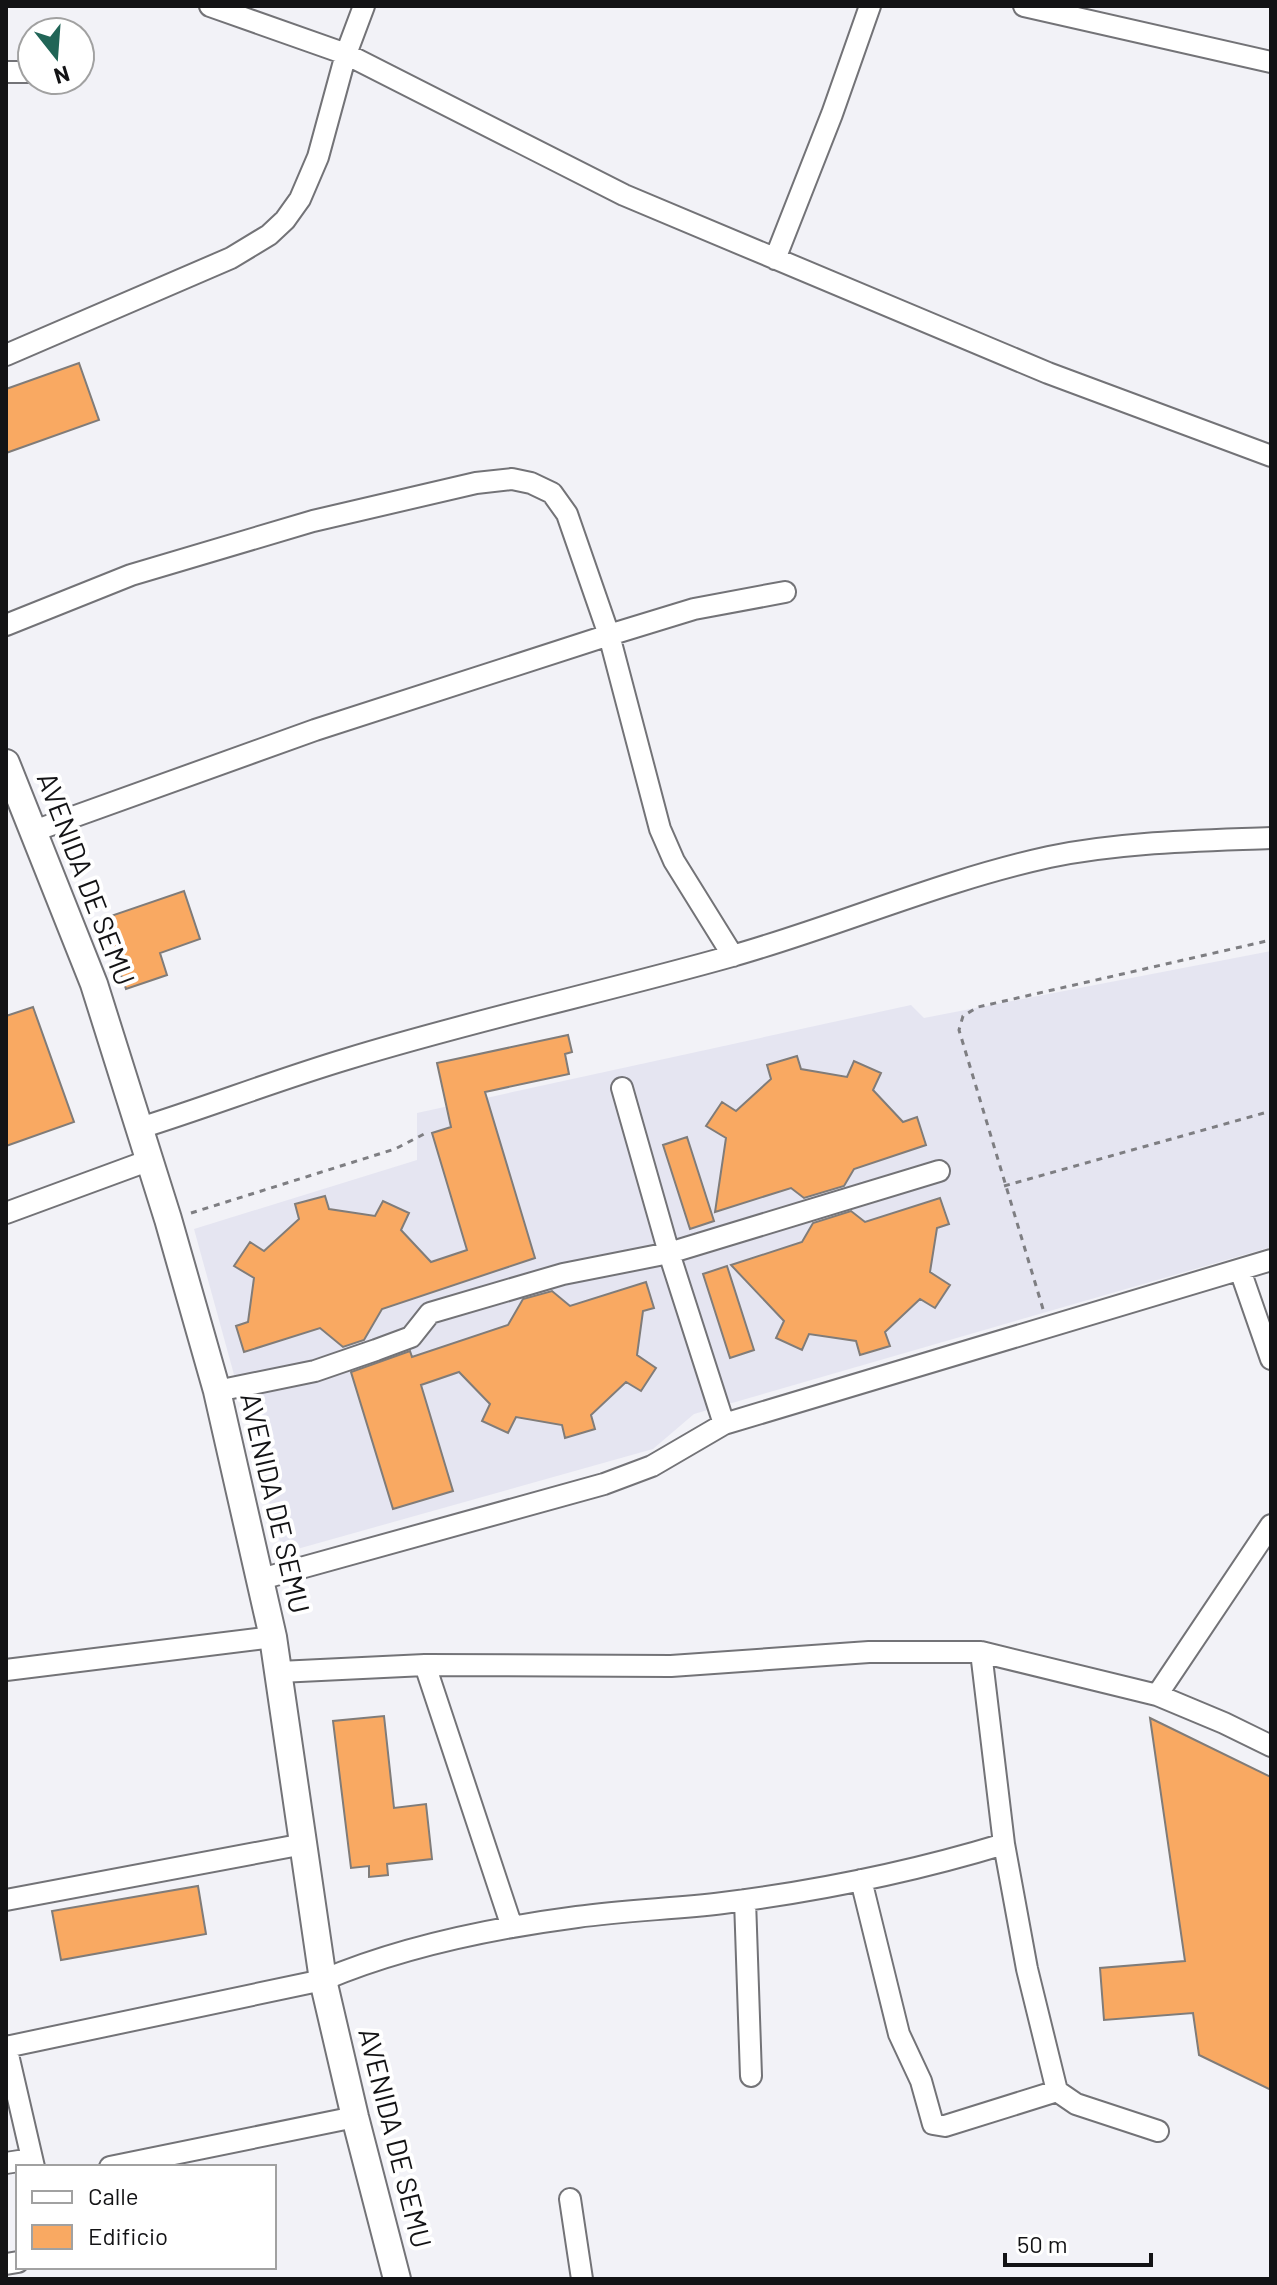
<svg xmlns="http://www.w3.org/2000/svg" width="1277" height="2285" font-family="Barlow,sans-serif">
	<rect width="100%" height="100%" fill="#f2f2f7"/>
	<path fill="#e5e5f1" d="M1271,951v296l-577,167 -41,35 -370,104 -89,-324 223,-69v-47l494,-108 13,13z"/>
	<path fill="#f9a962" stroke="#807c79" stroke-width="2" d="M79,363l20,57 -93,33v-64z
		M184,891l16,48 -40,14 7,22 -41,14 -24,-70z
		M33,1007l41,115 -68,24v-130z
		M568,1035l4,17 -7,2 4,20 -84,18 50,166 -153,51 -18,31 -21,7 -23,-19 -76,24 -8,-26 12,-4 6,-44 -20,-12 16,-24 14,9 35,-32 -4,-15 30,-8 4,13 46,7 8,-15 26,12 -8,17 30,32 36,-12 -35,-117 19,-6 -14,-64z
		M797,1056l4,13 46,8 7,-16 27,12 -8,17 30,32 14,-5 9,28 -72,24 -10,17 -40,12 -13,-10 -76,24 11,-74 -20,-12 16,-24 14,9 35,-32 -4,-14z
		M687,1137l27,84 -24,8 -27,-84z
		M940,1198l9,26 -12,4 -7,44 20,13 -15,23 -15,-9 -35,33 5,14 -30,9 -4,-14 -47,-7 -7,16 -26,-12 8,-17 -53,-56 71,-23 11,-19 38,-12 14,11z
		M727,1266l27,84 -24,8 -27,-84z
		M646,1282l8,26 -11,3 -6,44 19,13 -15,23 -15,-9 -35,33 4,14 -30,9 -3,-13 -46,-8 -8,16 -26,-12 8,-17 -31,-32 -38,13 32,106 -60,18 -42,-137 59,-21 2,6 96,-32 15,-26 29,-8 18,15z
		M384,1716l10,92 32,-4 6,55 -45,5 1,11 -19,2v-11l-18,2 -18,-147z
		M1150,1718l121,59v313l-72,-35 -6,-42 -89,7 -4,-52 85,-7z
		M198,1886l8,48 -145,26 -9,-49z"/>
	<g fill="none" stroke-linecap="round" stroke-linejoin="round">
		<g stroke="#737377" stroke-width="24">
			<path id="minor" d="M210,6l136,48 278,141 424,178 223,83
				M1024,6l247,56
				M6,72h23
				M775,259l57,-145 38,-108
				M6,355l225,-97 38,-23 16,-15 15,-21 18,-42 28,-103 18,-48
				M6,625l125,-50 182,-54 163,-38 36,-4 19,4 21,10 15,21 42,121 51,194 14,32 59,95
				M34,831l281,-101 294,-95 85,-26 91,-17
				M622,1088l47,165 55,171
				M140,1128c70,-22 137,-48 207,-69 127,-39 257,-67 385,-103 106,-30 208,-75 317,-99 72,-15 148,-16 222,-19
				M6,1213l144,-53
				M1240,1270l31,89
				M217,1391l98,-20 61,-21 35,-13 19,-24 133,-39 106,-21 270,-82
				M261,1579l343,-95 48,-18 72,-42 547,-164
				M981,1652l23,192 23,125 30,122 19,13 82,27
				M425,1665l87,262
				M6,1670l267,-33
				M279,1672l146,-7 246,1 198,-14h112l176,43 67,28 47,23
				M1157,1695l114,-170
				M861,1880l38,154 22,47 12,43 12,2 112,-35
				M6,1900l298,-56
				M745,1900l6,176
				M6,2046l28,121
				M6,2047l317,-67c78,-33 170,-52 254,-63 49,-7 98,-8 146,-14 95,-12 189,-31 281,-59
				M6,2163l26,-4
				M110,2167l245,-50
				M570,2199l12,80
				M6,2264l12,-2"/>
		</g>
		<g stroke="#737377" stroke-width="30">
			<path id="major" d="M6,763l88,221 74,235 49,172 56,246 50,343 32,137 42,162"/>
		</g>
		<path stroke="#7e7e82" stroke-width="3" stroke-dasharray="6 6" stroke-linecap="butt" d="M1004,1186l267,-75
			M191,1213l204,-64 29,-15
			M1043,1309l-84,-279 4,-14 15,-9 293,-67"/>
		<use href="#minor" stroke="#fff" stroke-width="20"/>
		<use href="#major" stroke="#fff" stroke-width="26"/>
	</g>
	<g text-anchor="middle" stroke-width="8" stroke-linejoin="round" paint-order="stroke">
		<g font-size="28" fill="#131315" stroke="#fff">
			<text transform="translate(86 879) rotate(69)" y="10">AVENIDA DE SEMU</text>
			<text transform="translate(275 1503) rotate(77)" y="10">AVENIDA DE SEMU</text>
			<text transform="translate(395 2138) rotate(76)" y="10">AVENIDA DE SEMU</text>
		</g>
	</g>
	<rect width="1277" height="2285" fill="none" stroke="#131315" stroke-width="16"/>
	<rect x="16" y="2165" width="260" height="104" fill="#ffffff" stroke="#a1a1a1" stroke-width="2"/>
	<rect x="32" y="2191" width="40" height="12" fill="#ffffff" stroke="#a1a1a1" stroke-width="2"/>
	<text x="88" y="2205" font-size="24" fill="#131315">Calle</text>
	<rect x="32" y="2225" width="40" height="24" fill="#f9a962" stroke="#a1a1a1" stroke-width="2"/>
	<text x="88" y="2245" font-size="24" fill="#131315">Edificio</text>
	<g transform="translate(56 56) rotate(163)"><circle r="38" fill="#ffffff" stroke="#a1a1a1" stroke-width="2"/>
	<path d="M0-6L14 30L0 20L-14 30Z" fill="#216557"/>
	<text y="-12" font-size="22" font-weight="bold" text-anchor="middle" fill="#131315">N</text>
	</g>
	<path d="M1005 2253v12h146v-12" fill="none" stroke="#131315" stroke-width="4"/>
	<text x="1017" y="2253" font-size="24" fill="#131315" stroke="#ffffff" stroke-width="6" paint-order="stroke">50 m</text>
</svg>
